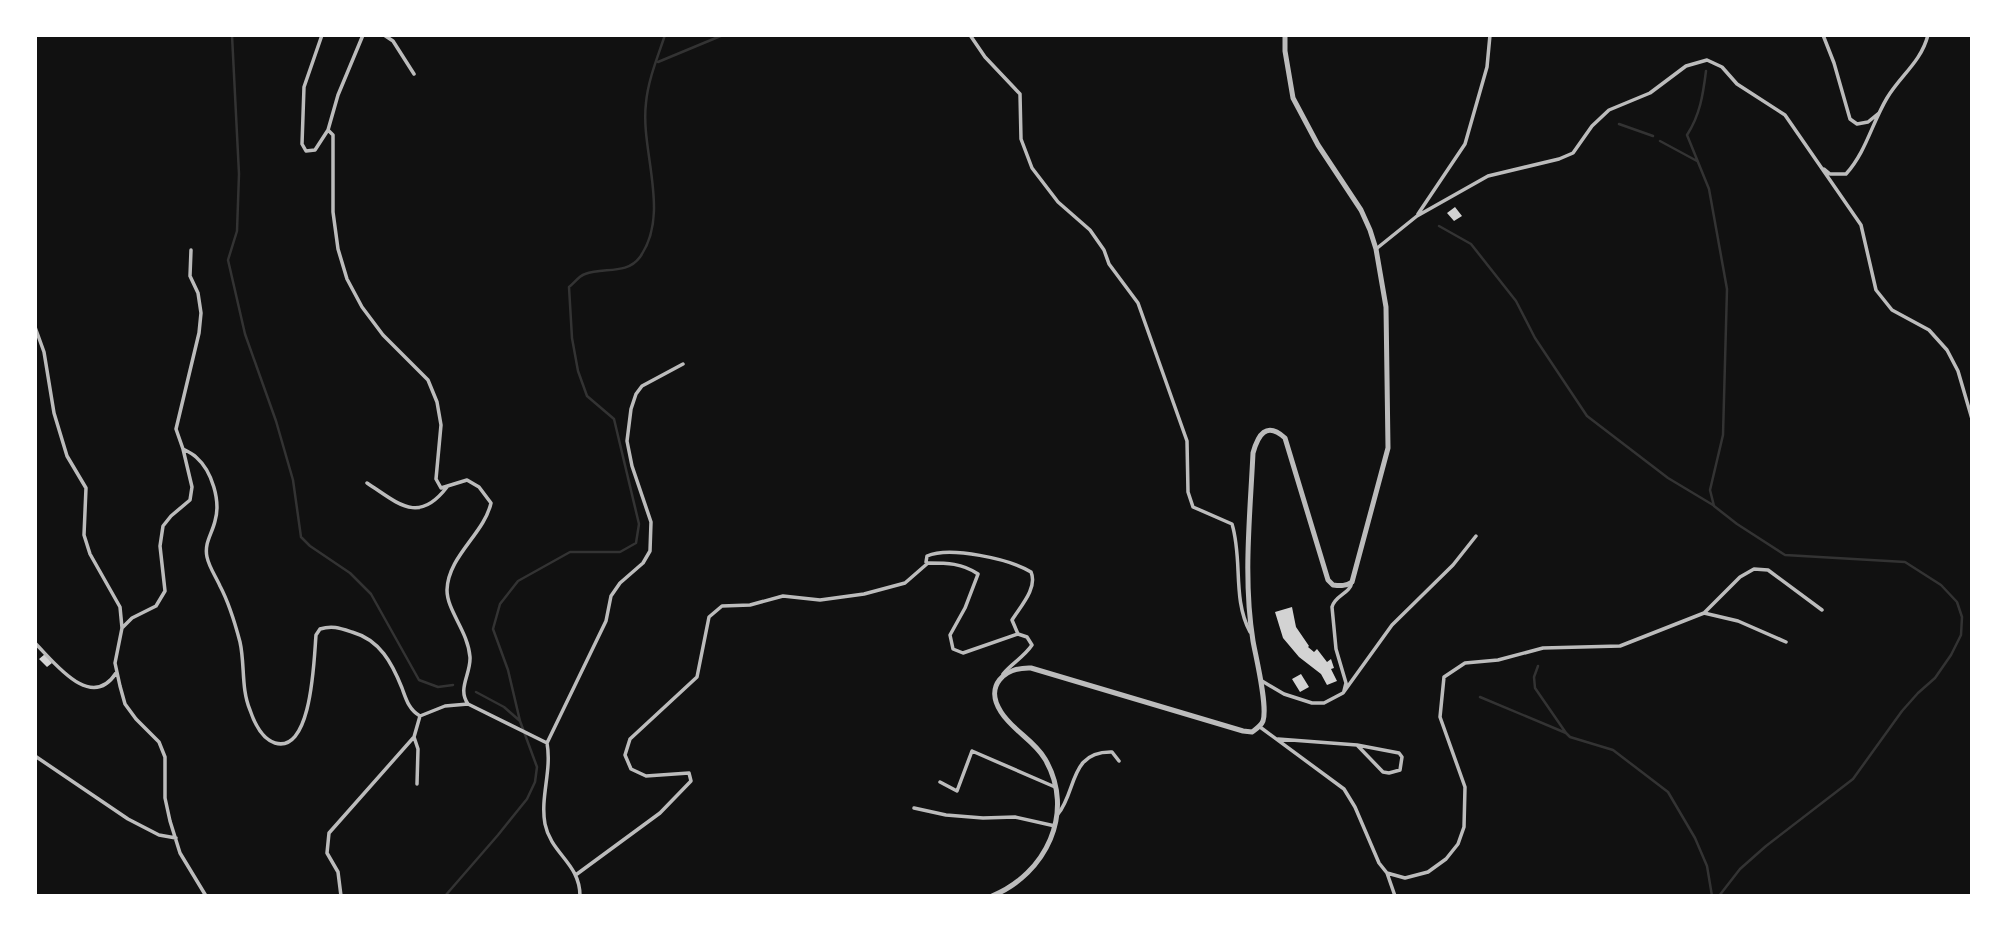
<svg xmlns="http://www.w3.org/2000/svg" width="2007" height="931" font-family="Signika,sans-serif">
	<rect width="100%" height="100%" fill="#111"/>
	<g fill="none" stroke-linecap="round" stroke-linejoin="round">
		<path stroke="#333" stroke-width="2.5" d="M232,35l7,139 -2,57 -9,29 17,74 31,87 17,59 8,57 9,9 40,27 21,21 48,86 19,7 15,-2
			M658,62l65,-27
			M1706,71c-3,24 -6,44 -19,64l22,54 18,100 -4,146 -13,55 4,16 23,18 48,31 120,7 36,23 16,17 5,15 -1,18 -10,20 -16,23 -17,15 -16,18 -49,68 -87,67 -26,23 -21,27
			M1619,124l34,12
			M1660,141l37,20
			M1439,226l32,18 45,57 19,37 52,78 81,62 45,27
			M1538,666l-4,11 1,11 31,45
			M476,692l28,15 16,14
			M1480,697l86,36 4,4 43,13 55,42 27,46 12,28 5,30
			M445,896l53,-61 29,-36 8,-17 2,-15 -17,-46 -12,-51 -15,-41 7,-25 18,-23 52,-29h50l16,-9 3,-19 -25,-105 -27,-23 -9,-25 -6,-33 -3,-51c5,-4 10,-11 16,-13 19,-7 42,1 55,-17 31,-44 0,-106 6,-154 2,-23 12,-47 19,-68"/>
	</g>
	<path fill="#d3d3d3" d="M1455,207l7,9 -8,5 -7,-8z
		M1292,607l4,20 13,19 -1,1 6,5 3,-3 10,13 4,-3 3,9 -3,1 6,12 -10,4 -6,-11 -22,-17 -16,-19 -8,-26z
		M45,654l7,9 -5,4 -8,-8z
		M1301,674l8,13 -9,5 -8,-13z"/>
	<g fill="none" stroke-linecap="round" stroke-linejoin="round">
		<path stroke="#bcbcbc" stroke-width="3.5" d="M322,35l-18,52 -2,57 4,7 9,-1 13,-20 5,5v77l5,37 9,30 15,28 21,28 45,45 9,22 4,23 -5,54 5,9 26,-8 12,7 12,16c-7,31 -43,53 -44,87 0,21 21,41 23,67 1,17 -13,32 -2,47l79,39c5,28 -7,54 -2,81 6,30 35,39 35,72
			M384,35l9,6 21,33
			M970,35l15,22 35,37 1,45 11,29 26,34 32,28 14,20 5,14 29,39 49,138 1,51 5,15 39,17c11,36 0,74 18,108
			M1823,35l11,28 16,56 7,5 11,-2 11,-9
			M328,130l10,-35 25,-60
			M1824,169l6,5h16c20,-22 26,-51 41,-76 14,-23 34,-36 41,-63
			M1418,214l47,-70 22,-77 3,-32
			M1376,249l41,-33 71,-40 71,-17 14,-6 19,-27 17,-16 41,-17 36,-27 21,-6 15,7 15,17 48,31 76,110 15,65 16,20 37,20 18,20 11,21 14,48
			M191,250l-1,26 8,17 3,20 -2,20 -23,96 7,20c4,2 10,5 13,8 16,14 25,44 19,64 -3,13 -11,22 -8,36 2,10 9,20 13,29 9,17 15,37 20,56 5,22 1,47 10,68 4,12 12,29 25,33 37,11 39,-84 41,-108l4,-6c12,-4 20,-1 32,3 28,8 40,31 50,56 4,11 7,22 18,28
			M35,327l9,25 10,61 13,43 19,32 -2,47 6,19 30,53 2,21 -7,35 5,23 5,18 11,15 23,23 6,15v41l5,23 10,32 26,43
			M367,483c31,20 51,42 80,4
			M926,562l1,-6c23,-10 83,3 104,16 7,16 -11,35 -19,48l6,14
			M1704,613l34,8 48,21
			M122,628l10,-10 24,-12 9,-15 -5,-45 3,-20 8,-10 19,-16 2,-13 -9,-38
			M35,643c19,19 56,69 81,30
			M1262,681l22,13 28,9h12l19,-10 49,-68 61,-60 23,-29
			M1344,691l2,-8 -10,-34 -4,-42c3,-12 18,-13 20,-25
			M1260,727l84,62 11,18 24,56 8,10 18,5 23,-6 18,-13 12,-15 6,-17 1,-40 -25,-70 4,-40 21,-14 33,-3 45,-12 77,-2 84,-33 36,-36 14,-8 14,1 54,40
			M1278,739l79,6 26,27 6,1 11,-3 2,-13 -3,-4 -42,-8
			M547,743l59,-122 5,-25 9,-13 23,-20 7,-12 1,-29 -19,-56 -5,-25 4,-32 5,-15 6,-8 41,-22
			M35,756l93,63 31,16 17,3
			M940,782l17,9 15,-40 83,36
			M417,784l1,-35 -4,-12 6,-21 25,-10 23,-2
			M914,808l32,7 37,3 32,-1 40,9
			M1058,814c19,-23 11,-63 54,-62l7,9
			M1387,873l8,23
			M577,874l83,-61 31,-32 -2,-8 -43,3 -15,-7 -6,-14 5,-16 67,-62 12,-60 13,-11 28,-1 33,-9 37,4 44,-6 41,-11 23,-20c19,0 34,0 50,11l-13,34 -15,27 3,14 10,4 55,-19 9,3 5,8c-8,12 -20,18 -29,29
			M341,896l-3,-24 -11,-19 2,-20 85,-96"/>
		<path stroke="#bcbcbc" stroke-width="5" d="M992,896c54,-22 84,-84 53,-137 -11,-19 -32,-28 -44,-47 -17,-26 3,-45 30,-44l212,63 9,1c4,-3 9,-6 11,-11 5,-15 -7,-63 -10,-80 -10,-62 -3,-125 0,-188 5,-18 13,-32 32,-15l43,142 5,5c8,1 13,1 19,-3l36,-134 -2,-141 -10,-58 -6,-19 -9,-20 -43,-65 -25,-47 -8,-47v-16"/>
	</g>
	<rect width="2007" height="931" fill="none" stroke="#ffffff" stroke-width="74"/>
</svg>
